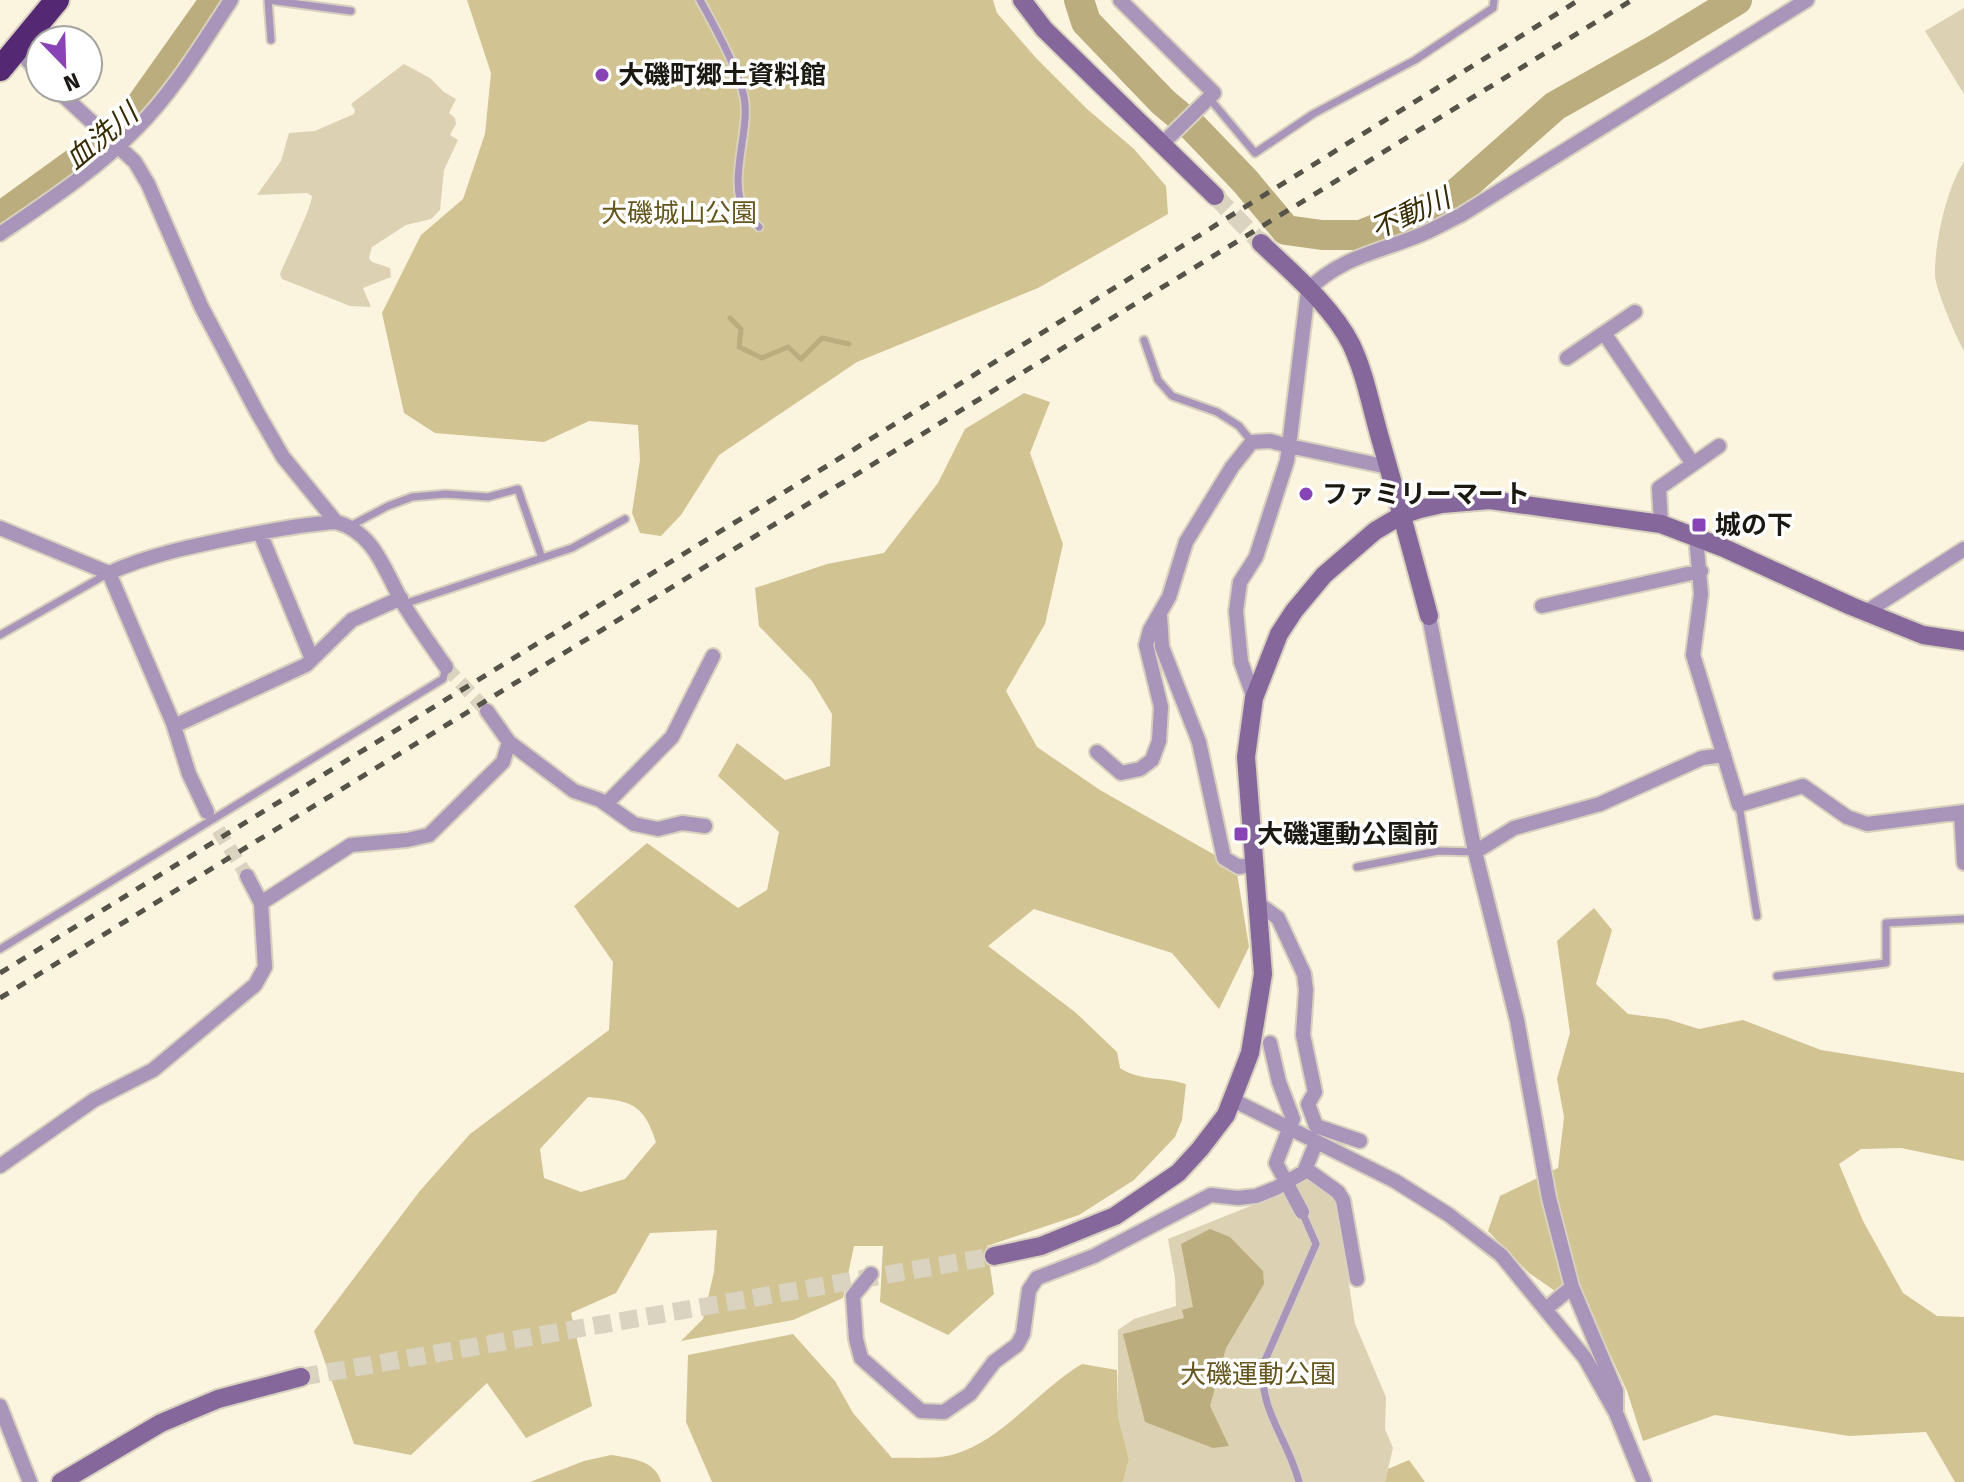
<svg xmlns="http://www.w3.org/2000/svg" width="1964" height="1482" font-family="'Fira Sans','Noto Sans JP',sans-serif">
	<rect width="100%" height="100%" fill="#fbf4df"/>
	<path fill="#dcd2b3" d="M1964,8v86l-39,-63z
		M404,64l26,14 14,14 12,7 -7,14 6,5 1,6 -6,11 8,5 -14,30 -4,40 -9,9 -25,6 -34,22 -3,11 3,4 18,6 1,9 -28,11 8,19 -21,-1 -68,-27 -2,-5c6,-15 32,-67 32,-78l-5,-3 -50,2 24,-34 8,-28 26,-2 39,-17 1,-4 -4,-6z
		M1964,162v189c-8,-14 -28,-61 -29,-75 -1,-31 12,-90 29,-114z
		M1315,1179l26,26 2,39 12,80 31,73 -1,32 8,19 -8,34h-262l6,-23 -11,-43v-86l16,-11 42,-13 -1,-28 -7,-39 90,-36 44,-21z"/>
	<path fill="#d2c393" fill-rule="evenodd" d="M467,0h526l4,13 39,45 51,51 47,40 32,37 2,28 -130,74 -181,74 -138,93 -38,60 -20,21 -21,-3 -8,-20 8,-53 -2,-35 -49,-4 -45,21 -109,-9 -31,-20 -22,-100 39,-78 42,-36 22,-65 6,-61z
		M1024,393l26,9 -20,51 33,91 -18,80 -39,67 31,56 63,43 136,77 13,80 -30,62 -47,-56 -138,-44 -46,37 87,66 42,40 3,16c22,14 41,8 66,16l-4,36 -7,17 -41,43 -55,35 -92,31 7,48 -46,41 -68,-33 3,-56h-29l-11,52 -50,22 -112,21 22,-22 11,-47 3,-42 -67,3 -34,60 -45,20 21,93 -66,32 -39,-55 -76,72 -57,-11 -40,-113 105,-139 51,-58 139,-104 4,-68 -39,-56 73,-63 91,65 29,-18 12,-58 -61,-56 19,-33 48,37 45,-14 2,-52 -20,-33 -53,-55 -4,-38 72,-24 57,-11 54,-70 27,-54zM588,1097c39,4 55,3 68,45l-31,37 -44,13 -37,-14 -4,-29z
		M1594,908l18,22 -16,54 32,30 39,5 32,10 44,-9 78,30 143,23v88l-63,-13 -40,1 -22,15 24,57 40,72 34,23 27,1v165h-9l-29,-50 -77,4 -134,-21 -72,26 -16,-50 -34,-74 -64,-44 -41,-42 12,-35 58,-28 6,-51 -7,-38 13,-46 -13,-92z
		M793,1334l42,47 18,32 39,45c19,-1 44,2 63,-4 49,-15 83,-64 127,-90l35,6 1,46 11,43 -6,23h-411l-26,-60 2,-67z
		M611,1455c18,3 45,5 50,27h-131l54,-21z
		M1409,1460l16,22h-40l3,-13z"/>
	<path fill="#bbad7d" d="M1210,1229l20,8 33,34 1,13 -38,64 -16,58 19,40 -16,2 -68,-26 -22,-88 61,-16 -2,-8 11,-3 -12,-63z"/>
	<g fill="none" stroke-linecap="round" stroke-linejoin="round">
		<path stroke="#bbad7d" stroke-width="5" d="M730,318l11,11 -2,18 23,11 26,-11 13,12 21,-21 27,6"/>
		<path stroke="#bbad7d" stroke-width="30" d="M1079,0l7,22 77,80 31,26 51,53 41,49 36,5h39l89,-36 105,-93 103,-58 79,-48
			M0,217l104,-75 31,-29 80,-113"/>
		<path stroke="#d9d3c0" stroke-width="14" stroke-dasharray="14 7" stroke-linecap="butt" d="M446,667l41,44
			M207,812l40,64"/>
		<path stroke="#d9d3c0" stroke-width="18" stroke-dasharray="18 9" stroke-linecap="butt" d="M1215,196l46,47
			M301,1377l693,-121"/>
		<g stroke="#d7d1be" stroke-width="11">
			<path id="lane" d="M268,0l83,11
				M268,0l3,40
				M700,0c14,25 39,70 44,97 7,34 -18,86 2,116 3,5 9,10 13,14
				M1209,98l46,55 58,-39 102,-54 78,-52 1,-8
				M1144,340l14,40 14,16 45,16 22,14 13,16
				M350,526l38,-20 24,-9 34,-3 42,3 30,-8 24,69
				M404,604l168,-56 53,-29
				M0,635l107,-61
				M1739,805l18,111
				M1357,867l81,-16 37,1
				M0,949l443,-270 3,-12
				M1777,976l109,-13v-40l78,-4
				M1299,1482c-11,-43 -40,-71 -36,-117l53,-121 -14,-32"/>
		</g>
		<g stroke="#d7d1be" stroke-width="18">
			<path id="street" d="M1120,0l94,93 -51,50
				M17,49l23,25
				M55,88l80,74 13,22 53,122 56,106 26,45 53,65c-32,2 -62,8 -94,14 -44,9 -92,18 -133,37l64,150 16,51 18,38
				M0,234c47,-32 96,-64 136,-105 38,-38 66,-85 95,-129
				M1604,333l89,131
				M1567,358l68,-46
				M1388,467l-99,-21 19,-156c32,-32 67,-37 107,-53 16,-6 31,-15 46,-22l346,-215
				M336,522c40,11 49,51 68,83 13,21 28,42 42,62
				M1661,524l-2,-36 60,-42
				M0,528l109,45
				M260,533l52,126
				M1696,537l5,57 -8,61 46,150 64,-19 44,31 20,7 97,-12
				M1542,606l159,-35
				M1866,612l98,-63
				M1160,615l2,32 37,95 25,116 15,9 16,-3
				M1429,616l46,236 42,168 32,178 23,89 -25,21
				M174,726l132,-61 46,-45 49,-22
				M509,742l65,49 26,9 34,24 24,5 24,-6 23,3
				M1097,752l24,21 19,-4 12,-9 7,-19 2,-34 -15,-62 4,-15 19,-33 17,-55 46,-75 20,-25 18,-1 19,5 -2,15 -31,96 -16,25 -4,29 5,51 13,36
				M606,804l66,-67 41,-81
				M1961,813l3,50
				M1475,852l39,-24 86,-24 102,-46 22,-3
				M261,903l90,-58 56,-5 22,-5 74,-73 6,-20 -22,-31
				M1259,904l19,14 26,56 2,16 -3,45 12,57 -7,12 8,22 44,15
				M1270,1043l9,39 14,37 -17,44 26,49
				M1233,1100l162,81 54,34 52,40 84,103 31,55 28,69
				M0,1166l94,-66 59,-30 102,-85 10,-18 -4,-64 -14,-27
				M1306,1169l32,23 5,8 14,79
				M871,1274l-18,22 3,43 5,19 60,53 23,1 26,-18 24,-32 23,-17 6,-11 6,-44 8,-12 57,-22 117,-61 27,3 18,-2 20,-8 28,-16 12,-29
				M1572,1287l44,104v19
				M0,1406l30,76"/>
		</g>
		<g stroke="#d7d1be" stroke-width="22">
			<path id="secondary" d="M1022,0l22,29 171,167
				M1261,243c31,30 70,62 90,101 14,29 20,63 29,94 17,59 33,118 49,178
				M994,1256l47,-10 74,-30 63,-43 22,-24 26,-34 24,-62 13,-79 -17,-217 8,-59 25,-64 15,-23 30,-36 51,-44 27,-16 18,-6 22,-5 48,-4 171,24 63,24 127,58 72,29 41,6
				M61,1482l100,-59 57,-24 83,-22"/>
		</g>
		<g stroke="#d7d1be" stroke-width="28">
			<path id="highway" d="M0,69l57,-69"/>
		</g>
		<use href="#lane" stroke="#a995ba" stroke-width="7"/>
		<use href="#street" stroke="#a995ba" stroke-width="14"/>
		<use href="#secondary" stroke="#85679c" stroke-width="18"/>
		<use href="#highway" stroke="#542872" stroke-width="24"/>
		<path stroke="#565348" stroke-width="5" stroke-dasharray="10 10" stroke-linecap="butt" d="M0,973l840,-515 739,-458
			M0,998l1632,-998"/>
	</g>
	<g fill="#8843b6" stroke="#fff" stroke-width="3">
		<circle cx="602" cy="75" r="8"/>
		<circle cx="1306" cy="494" r="8"/>
		<rect x="1691" y="517" width="16" height="16" rx="4"/>
		<rect x="1233" y="826" width="16" height="16" rx="4"/>
	</g>
	<g text-anchor="middle" stroke-width="7" stroke-linejoin="round" paint-order="stroke">
		<g font-size="26" font-weight="bold" fill="#1b1912" stroke="#fff" text-anchor="start">
			<text x="618" y="84">大磯町郷土資料館</text>
			<text x="1322" y="503">ファミリーマート</text>
			<text x="1715" y="534">城の下</text>
			<text x="1257" y="843">大磯運動公園前</text>
		</g>
		<g font-size="26" fill="#65561e" stroke="#fff">
			<text x="679" y="222">大磯城山公園</text>
			<text x="1258" y="1383">大磯運動公園</text>
		</g>
		<g font-size="28" font-style="italic" fill="#372c03" stroke="#fff">
			<text transform="translate(101 136) rotate(-40)" y="10">血洗川</text>
			<text transform="translate(1410 213) rotate(-24)" y="10">不動川</text>
		</g>
	</g>
	<g transform="translate(64 64) rotate(157)"><circle r="38" fill="#ffffff" stroke="#a4a3a0" stroke-width="2"/>
	<path d="M0-6L14 30L0 20L-14 30Z" fill="#8843b6"/>
	<text y="-12" font-size="22" font-weight="bold" text-anchor="middle" fill="#1b1912">N</text>
	</g>
</svg>
